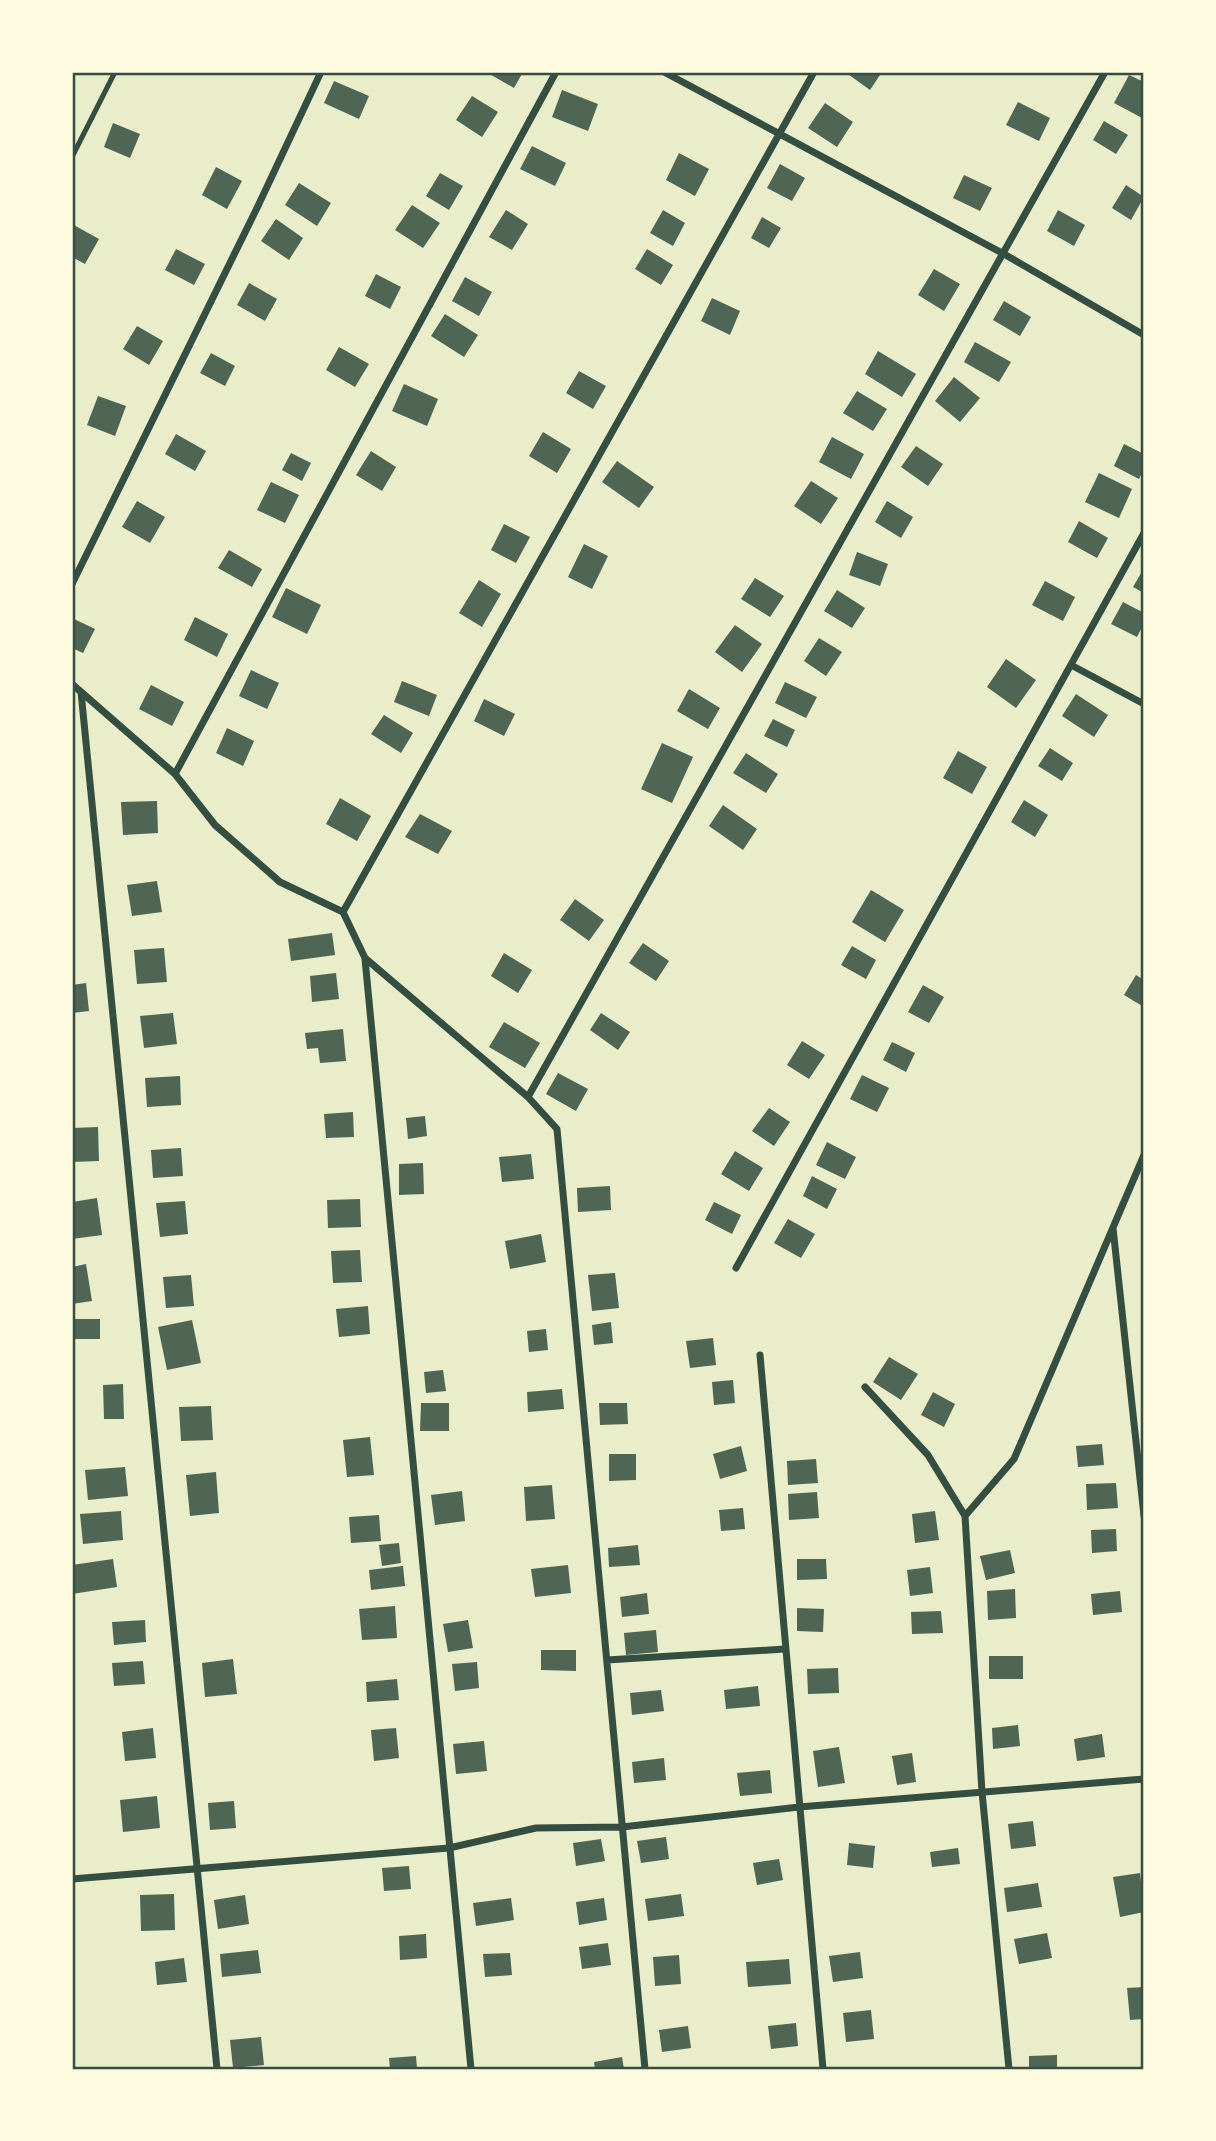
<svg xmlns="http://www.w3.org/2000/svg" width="1216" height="2141" font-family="Overpass,sans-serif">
	<rect width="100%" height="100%" fill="#e9edc9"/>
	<path fill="#4f6655" d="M486,72h37l-9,16z
		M845,72h37l-12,18z
		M1129,75l15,7v37l-30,-16z
		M334,81l35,15 -10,23 -35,-16z
		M562,90l36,14 -10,27 -36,-14z
		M472,96l26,16 -16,25 -26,-17z
		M1018,102l32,16 -11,23 -33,-16z
		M825,103l28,19 -16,25 -29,-19z
		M1104,121l24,14 -12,19 -23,-14z
		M113,123l27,11 -10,24 -26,-11z
		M532,146l34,17 -11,23 -35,-17z
		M679,153l30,16 -14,27 -29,-16z
		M780,164l25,14 -13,23 -25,-13z
		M216,167l26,14 -15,28 -25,-14z
		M440,173l23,13 -14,24 -23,-14z
		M964,175l28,13 -12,23 -27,-13z
		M299,183l32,20 -14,23 -32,-21z
		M1126,185l18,12 -13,23 -19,-12z
		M412,205l28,18 -17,25 -28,-18z
		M506,210l22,14 -16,26 -23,-13z
		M663,210l22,13 -12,23 -23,-13z
		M1058,210l27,15 -11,21 -27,-15z
		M762,217l19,11 -12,20 -18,-10z
		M276,219l27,19 -14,22 -28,-19z
		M72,224l27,15 -14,25 -13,-7z
		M176,249l29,15 -11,21 -29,-15z
		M647,249l26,16 -12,20 -26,-16z
		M934,269l26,15 -16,27 -26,-16z
		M376,274l25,13 -11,22 -25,-13z
		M465,277l27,15 -13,24 -27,-15z
		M249,283l28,16 -12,22 -28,-16z
		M712,298l28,13 -10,24 -29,-14z
		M1004,301l27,16 -11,19 -27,-16z
		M445,314l33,21 -14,22 -33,-21z
		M137,326l26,15 -14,24 -26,-16z
		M975,342l36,20 -12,20 -35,-20z
		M339,347l30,17 -14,23 -29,-17z
		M878,351l38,23 -14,23 -37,-23z
		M211,353l24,13 -10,20 -25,-13z
		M579,371l27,15 -13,23 -27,-16z
		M954,377l26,21 -20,24 -25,-21z
		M404,384l34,15 -11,27 -35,-15z
		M857,391l30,18 -14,22 -30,-18z
		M98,396l28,10 -11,30 -28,-11z
		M543,432l28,17 -14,24 -28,-17z
		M176,434l30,17 -11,20 -30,-17z
		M832,437l32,17 -13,25 -32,-17z
		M1124,444l20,10v15l-5,10 -25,-13z
		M916,446l27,18 -15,22 -27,-19z
		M371,451l25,16 -14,24 -26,-16z
		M291,453l20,10 -9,18 -20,-11z
		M617,461l37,26 -15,21 -37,-26z
		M1099,473l33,16 -13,29 -34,-16z
		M811,481l27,17 -17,26 -27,-18z
		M271,482l28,13 -14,28 -28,-13z
		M137,501l28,16 -15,26 -28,-16z
		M887,501l26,16 -12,21 -26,-16z
		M1079,521l29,17 -11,20 -29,-16z
		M504,524l26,13 -14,26 -25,-13z
		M584,544l24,12 -16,33 -24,-12z
		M229,550l33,19 -10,18 -34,-19z
		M857,552l31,12 -8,22 -31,-11z
		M1144,568v25l-11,-6z
		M755,578l29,18 -14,21 -29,-18z
		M479,580l22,14 -19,33 -23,-14z
		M1045,581l30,16 -12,24 -31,-16z
		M286,588l35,17 -14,29 -35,-17z
		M837,590l28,18 -13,20 -28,-17z
		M1123,602l21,11v10l-7,14 -26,-13z
		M195,617l33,17 -11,23 -33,-17z
		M72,618l23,11 -12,24 -11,-5z
		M735,625l27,19 -20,28 -27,-20z
		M819,638l23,14 -16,24 -22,-15z
		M1006,659l30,21 -20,28 -29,-21z
		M251,670l28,13 -12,26 -28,-13z
		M402,681l35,14 -8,21 -35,-14z
		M785,682l32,15 -11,21 -31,-15z
		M151,685l33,17 -12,24 -33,-17z
		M689,689l31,19 -12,21 -31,-18z
		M1076,694l32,21 -14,22 -32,-21z
		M484,699l31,15 -11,22 -30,-15z
		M384,715l29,18 -12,20 -30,-19z
		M773,719l22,11 -8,17 -23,-11z
		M227,728l27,13 -11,25 -27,-13z
		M662,743l31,14 -21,46 -31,-14z
		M1050,748l23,15 -11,18 -24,-15z
		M958,751l29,16 -15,27 -29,-16z
		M746,753l32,21 -12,19 -33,-20z
		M340,798l31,18 -14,25 -31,-17z
		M1024,800l24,15 -13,22 -24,-15z
		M157,801l1,32 -35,2 -2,-33z
		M723,805l34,24 -14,21 -34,-24z
		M420,814l32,17 -14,23 -33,-17z
		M157,881l5,31 -30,4 -5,-31z
		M871,890l33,20 -19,32 -33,-20z
		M575,899l29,21 -15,21 -29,-21z
		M332,933l3,22 -44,6 -3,-22z
		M643,943l26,18 -13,20 -27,-18z
		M852,946l24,14 -10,19 -25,-14z
		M164,948l3,34 -30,2 -3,-34z
		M504,953l28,17 -14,23 -27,-17z
		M336,973l3,26 -27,3 -2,-26z
		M1136,975l8,5v27l-20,-12z
		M86,983l3,28 -17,2v-28z
		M923,985l21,12 -15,26 -21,-11z
		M173,1013l4,31 -33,4 -4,-32z
		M601,1013l29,19 -12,18 -28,-20z
		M504,1022l36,21 -15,25 -36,-21z
		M343,1029l3,32 -26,2 -2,-15 -11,1 -2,-16z
		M802,1041l23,14 -16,24 -22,-14z
		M892,1042l23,11 -9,19 -23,-12z
		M558,1073l30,16 -12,22 -30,-17z
		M862,1075l27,13 -12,24 -27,-13z
		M180,1076l1,29 -34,2 -2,-29z
		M769,1108l21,14 -16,24 -22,-15z
		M353,1112l1,25 -28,1 -2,-24z
		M425,1116l2,20 -19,3 -2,-21z
		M98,1127l1,34 -27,1v-34z
		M827,1142l29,15 -11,22 -29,-14z
		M181,1148l2,28 -30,2 -2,-28z
		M735,1151l28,17 -14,23 -28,-17z
		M531,1154l3,25 -32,3 -3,-25z
		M423,1163l1,31 -25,1v-31z
		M812,1176l25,13 -10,20 -24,-13z
		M610,1186l1,24 -33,2 -1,-24z
		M97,1198l5,37 -30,4v-37z
		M360,1199l1,28 -33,1 -1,-28z
		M185,1201l3,33 -28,3 -4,-34z
		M714,1202l27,13 -9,19 -27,-14z
		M788,1219l27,15 -14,24 -27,-15z
		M541,1234l5,28 -36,7 -5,-28z
		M360,1250l2,32 -29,1 -2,-32z
		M86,1264l6,37 -20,3v-37z
		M615,1273l4,35 -27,3 -4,-36z
		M191,1275l3,31 -28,2 -3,-31z
		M368,1306l2,28 -31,3 -3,-28z
		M72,1319h28v20h-28z
		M192,1320l9,43 -34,7 -9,-43z
		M611,1322l2,21 -19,2 -2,-20z
		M546,1329l2,21 -19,2 -2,-21z
		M713,1338l3,27 -26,3 -4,-27z
		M889,1357l29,17 -17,26 -28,-18z
		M443,1370l3,21 -20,2 -2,-21z
		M733,1380l2,23 -21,2 -2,-23z
		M123,1384l1,35h-20l-1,-34z
		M562,1389l2,20 -36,3 -1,-20z
		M933,1392l22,12 -11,23 -23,-12z
		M421,1403h28v28h-29z
		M599,1403h28l1,21 -28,1z
		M211,1406l2,34 -32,1 -2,-34z
		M370,1437l4,38 -27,2 -4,-37z
		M1102,1444l2,21 -26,2 -2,-21z
		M741,1446l6,25 -27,8 -7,-25z
		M609,1454h27v26l-27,1z
		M816,1459l2,24 -30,2 -1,-24z
		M125,1467l3,29 -40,4 -3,-30z
		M216,1472l3,41 -29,3 -4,-41z
		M1116,1483l2,25 -31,2 -1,-26z
		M552,1485l3,34 -29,2 -2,-34z
		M462,1491l3,30 -30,4 -4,-30z
		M817,1492l2,26 -30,2 -1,-26z
		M743,1508l2,21 -24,2 -2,-21z
		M121,1511l2,29 -40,4 -3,-30z
		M935,1511l4,29 -24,3 -3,-29z
		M379,1515l2,26 -30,2 -2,-26z
		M1116,1529l1,22 -25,2 -1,-23z
		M399,1543l2,20 -19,3 -3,-21z
		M638,1545l2,20 -31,2 -1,-19z
		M1010,1550l5,23 -29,7 -6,-24z
		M113,1559l4,28 -45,7v-29z
		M797,1559h29l1,20 -30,1z
		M568,1565l3,28 -36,4 -4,-28z
		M403,1566l2,20 -34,4 -2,-20z
		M930,1567l3,26 -23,3 -3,-26z
		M1015,1589l1,29 -28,2 -1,-29z
		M1120,1591l2,21 -29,3 -2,-21z
		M647,1593l2,21 -27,3 -2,-20z
		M395,1606l2,32 -35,2 -3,-31z
		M797,1608l27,1 -1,23 -26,-1z
		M941,1611l2,22 -31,1 -1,-22z
		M145,1620l1,22 -32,3 -2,-23z
		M468,1620l5,28 -25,4 -5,-28z
		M656,1630l2,22 -32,3 -2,-22z
		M541,1650h35v21l-35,-1z
		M989,1656h34v23h-34z
		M233,1659l4,35 -32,3 -3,-34z
		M143,1661l2,23 -31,2 -2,-23z
		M477,1662l2,26 -24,3 -3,-27z
		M838,1668l1,25 -31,1 -1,-25z
		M397,1679l2,21 -32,2 -1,-20z
		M758,1686l2,20 -34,3 -2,-19z
		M661,1690l3,21 -32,4 -2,-22z
		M1018,1725l2,21 -27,3 -1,-21z
		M153,1728l3,30 -31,3 -3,-29z
		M396,1728l3,30 -25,3 -3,-31z
		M1102,1734l3,23 -28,4 -3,-22z
		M484,1741l3,30 -31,3 -3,-30z
		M839,1747l6,36 -27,4 -5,-36z
		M912,1753l4,29 -19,3 -5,-29z
		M664,1758l2,22 -32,3 -2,-21z
		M770,1770l2,23 -32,3 -3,-23z
		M157,1796l3,32 -37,4 -3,-32z
		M234,1801l2,27 -26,2 -2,-27z
		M1033,1821l3,25 -25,3 -3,-25z
		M666,1837l3,22 -28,4 -4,-22z
		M601,1839l4,22 -29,5 -3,-23z
		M849,1843l26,3 -2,22 -26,-3z
		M958,1848l2,16 -28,3 -2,-15z
		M779,1859l4,21 -26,5 -4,-22z
		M409,1866l2,23 -27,2 -2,-23z
		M1140,1873l4,39 -24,5 -7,-40z
		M1038,1883l4,24 -35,5 -3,-24z
		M174,1894l1,36 -34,1 -1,-36z
		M681,1894l3,22 -36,5 -3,-22z
		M245,1895l4,29 -31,5 -4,-29z
		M511,1898l3,22 -38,6 -3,-23z
		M604,1898l3,22 -28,5 -3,-23z
		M1047,1933l5,25 -33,6 -5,-25z
		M426,1934l1,24 -27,2 -1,-24z
		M608,1943l3,22 -29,4 -3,-22z
		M258,1950l3,23 -39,4 -2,-23z
		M860,1952l3,26 -30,4 -4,-26z
		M510,1953l2,22 -27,2 -2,-23z
		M679,1955l2,29 -26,2 -2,-29z
		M184,1958l3,24 -30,3 -2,-23z
		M789,1959l2,25 -43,3 -2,-25z
		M1144,1987v32l-14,1 -3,-32z
		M871,2010l3,29 -28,3 -3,-29z
		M796,2023l2,23 -27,3 -3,-23z
		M688,2026l3,22 -29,4 -3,-22z
		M261,2037l3,28 -31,3 -3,-28z
		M1057,2055v14h-28v-13z
		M416,2056l1,13h-27l-1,-11z
		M622,2057l2,12h-29l-1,-7z"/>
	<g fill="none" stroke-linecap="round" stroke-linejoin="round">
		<path stroke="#344e41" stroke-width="5" d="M72,157l43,-85"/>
		<path stroke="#344e41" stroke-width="7" d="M664,72l340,182 140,81
			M72,584l185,-376 64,-136
			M1071,665l73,39
			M72,684l103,90 40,51 65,57 63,30 22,46 163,139 29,32 88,940
			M81,692l136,1377
			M175,774l381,-702
			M343,912l471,-840
			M365,959l106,1110
			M528,1097l577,-1025
			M1113,1228l31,288
			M736,1268l408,-735
			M760,1355l63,714
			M865,1387l63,68 37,61 17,276 27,277
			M965,1516l49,-57 130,-304
			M607,1660l178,-11
			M72,1879l377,-31 87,-20 86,-1 177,-20 345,-28"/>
	</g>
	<rect width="1216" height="2141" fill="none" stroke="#fefae0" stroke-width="147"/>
	<rect x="74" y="74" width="1068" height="1994" fill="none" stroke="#344e41" stroke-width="2.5"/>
</svg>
